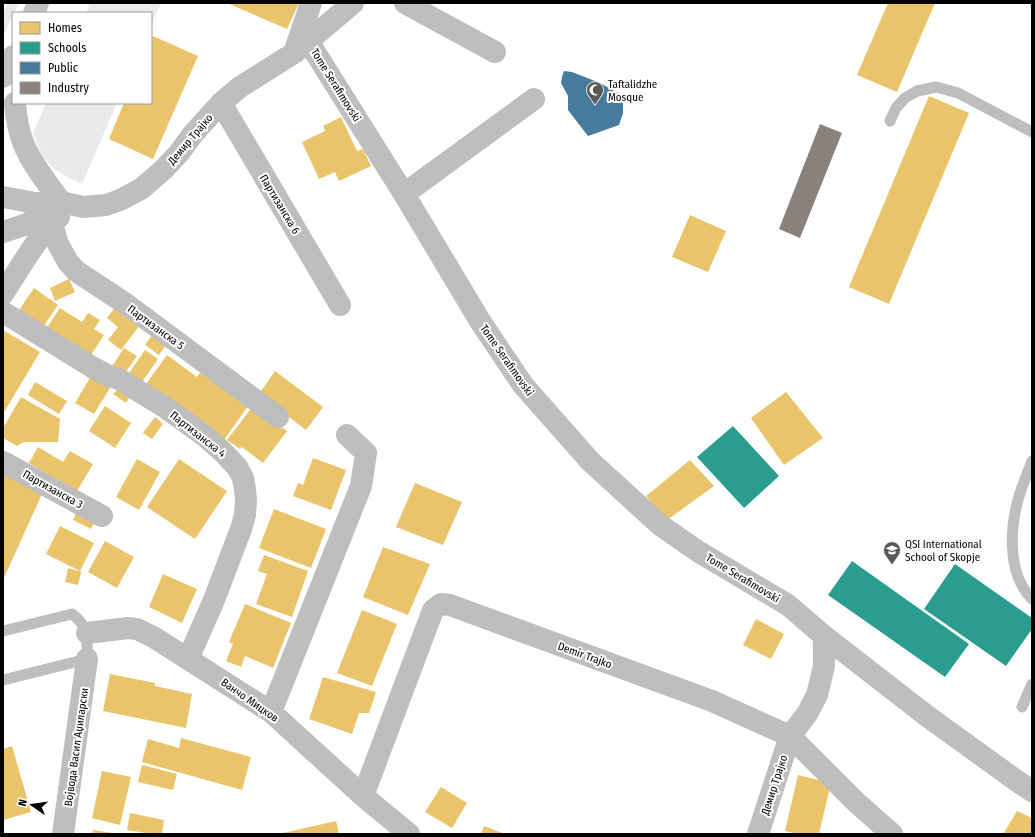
<svg xmlns="http://www.w3.org/2000/svg" width="1035" height="837" font-family="'Fira Sans Condensed',sans-serif">
	<rect width="100%" height="100%" fill="#fff"/>
	<path fill="#eaeaea" d="M8,3h11l-16,33v-23z
		M90,3h71l-10,22v-12h-65z
		M46,103h71l-35,81c-29,-13 -39,-21 -49,-51z"/>
	<path fill="#e9c46a" d="M227,3h72l-12,26z
		M888,3h47l-38,89 -40,-17z
		M153,36l45,20 -45,103 -44,-20 15,-36h27v-62z
		M929,96l40,17 -80,191 -40,-17z
		M341,117l16,34 6,-2 8,17 -32,15 -4,-9 -16,7 -17,-37 23,-11 -2,-5z
		M690,215l36,16 -18,41 -36,-15z
		M69,279l6,13 -20,9 -5,-13z
		M34,288l24,17 -17,25 -24,-17z
		M116,306l24,19 -19,25 -13,-10 10,-13 -11,-9z
		M60,308l22,14 6,-9 12,7 -6,9 10,6 -17,26 -43,-29z
		M3,330l37,22 -37,62z
		M153,333l14,10 -8,12 -14,-10z
		M124,348l13,8 -14,20 -12,-8z
		M145,350l13,9 -18,26 -13,-9z
		M167,355l30,22 6,-9 48,34 -27,38 -78,-56z
		M275,371l48,36 -17,23 -47,-36z
		M91,376l19,12 -16,26 -19,-11z
		M35,382l32,19 -8,13 -31,-19z
		M123,385l10,6 -7,12 -13,-9z
		M786,392l37,46 -39,27 -33,-47z
		M21,397l39,22 -2,23h-34l-7,4 -14,-8v-10z
		M105,406l26,17 -16,25 -26,-17z
		M253,406l34,25 -24,32 -21,-16 -2,2 -13,-9z
		M155,417l8,7 -11,15 -9,-6z
		M38,447l25,15 7,-11 23,13 -16,27 -48,-28z
		M313,458l33,12 -15,40 -38,-14 5,-13 5,2z
		M137,459l23,13 -21,38 -23,-13z
		M179,459l48,32 -32,48 -48,-32z
		M690,460l24,26 -47,34 -21,-24z
		M3,472l39,22 -39,86z
		M415,483l47,19 -19,43 -47,-18z
		M78,508l19,9 -6,12 -18,-9z
		M274,509l52,20 -15,39 -52,-20z
		M60,526l34,17 -14,28 -34,-17z
		M105,541l29,16 -17,31 -29,-16z
		M383,547l47,17 -22,51 -45,-18z
		M264,555l44,16 -16,46 -36,-13 11,-30 -9,-3z
		M68,568l15,4h-2l-3,13 -13,-3z
		M163,574l34,15 -15,34 -33,-16z
		M245,604l46,19 -18,45 -28,-12 -4,11 -15,-6 7,-17 -4,-2z
		M362,610l35,14 -25,62 -35,-13z
		M756,619l28,15 -13,25 -28,-14z
		M110,674l45,9v3l37,8 -6,34 -83,-17z
		M323,677l53,15 -7,21h-10l-7,21 -43,-15z
		M181,738l70,19 -9,33 -100,-28 6,-23 31,9z
		M12,746l19,66 -28,8v-71z
		M142,765l35,9 -4,16 -35,-8z
		M102,771l29,6 -11,48 -28,-7z
		M798,775l33,8 -12,51h-21l-13,-3z
		M441,787l26,16 -15,25 -27,-16z
		M1017,811l15,7v16h-29z
		M130,813l34,7 -2,14h-10l-25,-4z
		M336,821l3,13h-56v-1z
		M484,826l21,8h-24z
		M93,830l20,3v1h-21z"/>
	<path fill="#2a9d8f" d="M733,426l46,50 -35,32 -47,-51z
		M852,561l117,83 -24,33 -117,-82z
		M955,564l77,54v11l-26,37 -82,-57z"/>
	<path fill="#457b9d" d="M564,71l8,1 28,11 23,13v17l-4,12 -31,11 -20,-26v-14l-7,-13 1,-6z"/>
	<path fill="#8a817c" d="M820,124l22,9 -42,105 -21,-9z"/>
	<g fill="none" stroke-linecap="round" stroke-linejoin="round">
		<path stroke="#bebebe" stroke-width="11" d="M890,121l6,-13 9,-10 12,-7 19,-4 22,6 74,39
			M1032,461c-4,10 -8,21 -12,32 -10,32 -14,80 12,106
			M3,631l69,-17c18,13 15,25 15,45l-84,21
			M1022,707l10,-23"/>
		<path stroke="#bebebe" stroke-width="22" d="M405,3l90,49
			M308,41l96,153 76,127 43,64 67,76 70,64 39,27 89,53 36,31v30l-7,29 -10,19 -17,22 -32,98
			M294,53l17,-50
			M15,103c1,13 4,30 9,42 9,21 24,39 37,57
			M221,103l119,202
			M404,194l130,-95
			M3,197l32,6 26,-1 22,5 23,-2 14,-5 21,-11 22,-19 16,-17 14,-19 28,-31 19,-16 54,-34 59,-50
			M52,224l6,20 10,18 8,9 50,33 152,113
			M3,232l24,-8 33,-21
			M3,294c17,-26 33,-56 56,-77
			M3,312l89,55 15,8 12,4 47,29 39,28 19,17 13,14 6,11 2,11 1,12 -1,14 -4,14 -27,71 -26,59
			M3,462l99,54
			M87,633l41,-5 9,1 18,9 116,74 92,84 46,38
			M824,636l103,80 90,65 15,10
			M271,712l90,-226 5,-33 -19,-18
			M363,796l70,-186 8,-6 9,1 262,96 78,35 67,67 35,31
			M63,834l24,-175"/>
		<path stroke="#c1c1c1" stroke-width="22" d="M34,13l4,-10
			M3,77l10,-21"/>
	</g>
	<defs>
		<g id="mosque-pin" transform="scale(0.9)"><path d="M0 17L-7.5 6A9.5 9.5 0 1 1 7.5 6Z" fill="#595959" stroke="#fff"/><path d="M3.5-4.9A6 6 0 1 0 3.5 4.9A5 5 0 1 1 3.5-4.9Z" fill="#fff"/></g>
		<g id="school-pin" transform="scale(0.9)"><path d="M0 17L-7.5 6A9.5 9.5 0 1 1 7.5 6Z" fill="#595959" stroke="#fff"/><path d="M0-5L7-2L0 1L-7-2ZM-4 1L0 2.5L4 1V4Q0 6-4 4Z" fill="#fff"/></g>
	</defs>
	<g fill-rule="evenodd">
		<use href="#mosque-pin" x="595" y="90"/>
		<use href="#school-pin" x="892" y="550"/>
	</g>
	<g text-anchor="middle" stroke-width="4" stroke-linejoin="round" paint-order="stroke">
		<g font-size="11" fill="#000" stroke="#fff" text-anchor="start">
			<text x="608" y="88">Taftalidzhe<tspan x="608" dy="13">Mosque</tspan></text>
			<text x="905" y="548">QSI International<tspan x="905" dy="13">School of Skopje</tspan></text>
		</g>
		<g font-size="11" fill="#000" stroke="#fff">
			<text transform="translate(336 85) rotate(58)" y="4">Tome Serafimovski</text>
			<text transform="translate(190 139) rotate(-50)" y="4">Демир Трајко</text>
			<text transform="translate(280 204) rotate(59)" y="4">Партизанска 6</text>
			<text transform="translate(156 327) rotate(36)" y="4">Партизанска 5</text>
			<text transform="translate(507 360) rotate(55)" y="4">Tome Serafimovski</text>
			<text transform="translate(198 434) rotate(38)" y="4">Партизанска 4</text>
			<text transform="translate(53 489) rotate(29)" y="4">Партизанска 3</text>
			<text transform="translate(743 578) rotate(31)" y="4">Tome Serafimovski</text>
			<text transform="translate(585 655) rotate(20)" y="4">Demir Trajko</text>
			<text transform="translate(250 700) rotate(35)" y="4">Ванчо Мицков</text>
			<text transform="translate(76 747) rotate(-82)" y="4">Војвода Васил Аџиларски</text>
			<text transform="translate(774 785) rotate(-72)" y="4">Демир Трајко</text>
		</g>
	</g>
	<rect width="1035" height="837" fill="none" stroke="#000000" stroke-width="8"/>
	<rect x="12" y="12" width="140" height="92" fill="#ffffff" stroke="#999999"/>
	<rect x="20" y="22" width="20" height="12" fill="#e9c46a" stroke="#999999"/>
	<text x="48" y="32" font-size="12" fill="#000000">Homes</text>
	<rect x="20" y="42" width="20" height="12" fill="#2a9d8f" stroke="#999999"/>
	<text x="48" y="52" font-size="12" fill="#000000">Schools</text>
	<rect x="20" y="62" width="20" height="12" fill="#457b9d" stroke="#999999"/>
	<text x="48" y="72" font-size="12" fill="#000000">Public</text>
	<rect x="20" y="82" width="20" height="12" fill="#8a817c" stroke="#999999"/>
	<text x="48" y="92" font-size="12" fill="#000000">Industry</text>
	<g transform="translate(32 805) rotate(283)" stroke="#ffffff" stroke-width="3" paint-order="stroke">
	<path d="M0-3L7 15L0 10L-7 15Z" fill="#000000"/>
	<text y="-6" font-size="11" font-weight="bold" text-anchor="middle" fill="#000000">N</text>
	</g>
</svg>
